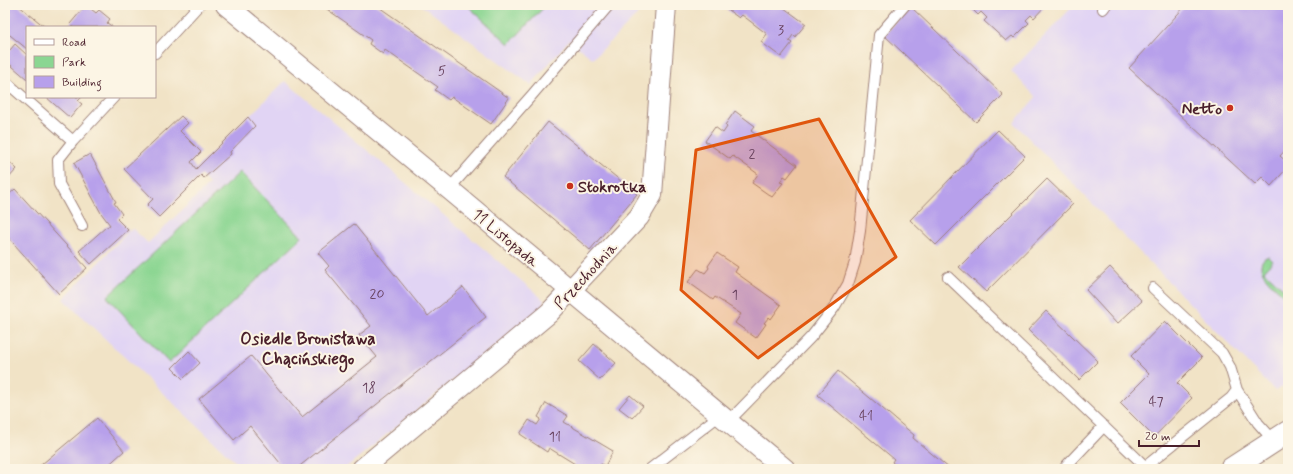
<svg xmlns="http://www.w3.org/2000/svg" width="1293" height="474" font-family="Mynerve,sans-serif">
	<rect width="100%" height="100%" fill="#fcf5e5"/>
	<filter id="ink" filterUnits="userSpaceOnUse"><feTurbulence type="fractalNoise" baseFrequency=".025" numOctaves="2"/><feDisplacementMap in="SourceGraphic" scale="8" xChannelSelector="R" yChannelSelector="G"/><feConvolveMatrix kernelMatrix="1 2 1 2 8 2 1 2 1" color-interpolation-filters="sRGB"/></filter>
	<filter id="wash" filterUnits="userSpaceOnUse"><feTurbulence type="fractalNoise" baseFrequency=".012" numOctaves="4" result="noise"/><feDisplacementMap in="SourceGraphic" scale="16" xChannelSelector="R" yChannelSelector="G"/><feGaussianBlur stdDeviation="0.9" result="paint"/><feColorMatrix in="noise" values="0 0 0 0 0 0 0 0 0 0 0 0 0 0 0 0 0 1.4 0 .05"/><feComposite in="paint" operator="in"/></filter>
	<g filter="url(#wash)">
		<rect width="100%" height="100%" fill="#f1e3c6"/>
		<path fill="#e1d4f4" d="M421,5h221l-1,6 -48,48 -24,-19 -38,45z
			M1074,5h214v379l-13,7 -261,-268 22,-26 -25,-26z
			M285,81l259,219 -2,8 -198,161h-101l-180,-170 69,-71 16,15 61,-59 -13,-15z"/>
		<path fill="#8bd692" stroke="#6a7a5e" d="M467,5h79l-37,39z
			M240,172l62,65 -133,126 -62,-66z
			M1266,257h3l4,4 -9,10 24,22v6c-8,-8 -39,-30 -22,-42z"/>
		<g id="blocks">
			<path fill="#b7a0eb" d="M5,5h13l27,22h-18v22l-22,-18z
				M86,5l10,8 3,-3 11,9 -3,4 6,4h-40l-3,-3z
				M321,5h55l133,93 -18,26 -39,-27 -3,3 -14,-10 3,-3 -53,-37 -2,4 -14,-10 2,-4z
				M721,5h59l26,19 -11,13 -2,-2 -4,6 3,2 -11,14 -20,-15 6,-8 -25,-19 -3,3z
				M968,5h78l-12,13 -3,-3 -5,5 3,3 -15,15 -2,-2 -6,5 -22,-20 3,-3 -6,-6 -3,3z
				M1186,5h102v142l-8,9 8,7v4l-17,19 -9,-9 -7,7 -126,-116z
				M911,7l92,88 -27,27 -92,-87z
				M15,44l12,11v24l-22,-19v-4z
				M46,97h36l-4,4 4,3 -12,14z
				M735,111l20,15 -4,5 46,34 -10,13 -3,-2 -4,6 3,1 -11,14 -20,-14 6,-9 -25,-18 -3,3 -25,-18 10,-14 8,6 4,-6 -2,-2z
				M181,116l7,7 -8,8 21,21 -10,10 5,7 52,-52 7,9 -25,26 1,2 -27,24 -3,-3 -42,42 -12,-12 6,-6 -29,-30z
				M548,122l89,72 -47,56 -87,-73z
				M998,130l27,26 -89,89 -26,-25z
				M90,154l26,48 -2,1 8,11 -5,5 11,11 -37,34 -12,-13 27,-24h1l3,-2 -9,-12 -27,-50z
				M5,158l12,11 -12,13z
				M1047,179l26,25 -87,88 -27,-25z
				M15,189l72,79 -28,26 -54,-60v-36z
				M354,224l74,92 35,-29 23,30 -190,152h-11l-35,-43 -16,14 -35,-41 52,-43 51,61 75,-60 -18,-22 12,-9 -46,-56 4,-4 -11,-13z
				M717,253l21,14 -3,5 46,33 -10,14 -2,-2 -5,6 2,1 -10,14 -21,-15 6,-9 -26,-17 -2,3 -25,-18 10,-13 7,4 4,-5 -1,-2z
				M1110,267l32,34 -25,23 -31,-34z
				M1046,311l52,50 -19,19 -51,-50z
				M1165,321l37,37 -25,25 15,15 -38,39 -34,-34 29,-29 -18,-18z
				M594,344l22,19 -16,17 -21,-19z
				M189,351l11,12 -17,16 -11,-11z
				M838,371l76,64 -1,3 37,31h-50l-8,-7 2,-3 -76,-64z
				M630,395l13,11 -11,12 -13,-10z
				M546,403l22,13 -4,6 49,29 -8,15 -4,-2 -3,5h-26l3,-5 -26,-16 -2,4 -27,-18 9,-14 8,5 4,-6 -3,-2z
				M97,418l27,33 -20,18h-68z"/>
		</g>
	</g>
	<g filter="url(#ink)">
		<use href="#blocks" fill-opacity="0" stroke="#9e8178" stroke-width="1"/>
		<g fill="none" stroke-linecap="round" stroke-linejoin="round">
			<g stroke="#9e8178" stroke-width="12">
				<path id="lane" d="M1103,9l3,-4
					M155,53l44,-48
					M5,81l68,60 41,-44
					M73,141l-15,19 1,24 23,42
					M449,189l83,-94 77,-90
					M948,277l200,192
					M1153,288l69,65 8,14 7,23 21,33 16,18
					M728,422l83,-85 23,-29 14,-24 7,-22 5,-31 19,-196 26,-30
					M1066,466l38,-40
					M1146,466l85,-68 6,-8
					M650,469l70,-54"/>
			</g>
			<g stroke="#9e8178" stroke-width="22">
				<path id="street" d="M226,5l223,184 336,280
					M362,469l187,-156 90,-96 13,-22 14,-190"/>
			</g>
			<g stroke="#9e8178" stroke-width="24">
				<path id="secondary" d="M1231,469l57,-37"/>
			</g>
			<use href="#lane" stroke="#fff" stroke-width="10"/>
			<use href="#street" stroke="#fff" stroke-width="20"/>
			<use href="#secondary" stroke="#fff" stroke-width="22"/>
		</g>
	</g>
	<path fill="#e0560e" fill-opacity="0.2" stroke="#e0560e" stroke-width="3" stroke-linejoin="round" d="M819,119l77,138 -138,101 -77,-68 15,-140z"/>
	<g fill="#c8321e" stroke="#fcf5e5" stroke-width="1.5">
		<circle cx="1230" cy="108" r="4"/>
		<circle cx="570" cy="186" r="4"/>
	</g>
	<g text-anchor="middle" stroke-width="4" stroke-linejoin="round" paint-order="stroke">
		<g font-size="14" fill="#653f5b">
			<text x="781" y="34">3</text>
			<text x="442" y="75">5</text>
			<text x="752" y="158">2</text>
			<text x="377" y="298">20</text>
			<text x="735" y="299">1</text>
			<text x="369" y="392">18</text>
			<text x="1156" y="406">47</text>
			<text x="866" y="420">41</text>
			<text x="555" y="441">11</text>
		</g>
		<g font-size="16" font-weight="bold" fill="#4a1f2b" stroke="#fcf5e5" text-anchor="end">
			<text x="1222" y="114">Netto</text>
			<text x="578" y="192" text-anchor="start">Stokrotka</text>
		</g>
		<g font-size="16" fill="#4a1f2b" stroke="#fcf5e5">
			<text transform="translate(506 237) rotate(40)" y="6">11 Listopada</text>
			<text transform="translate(585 275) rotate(-47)" y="6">Przechodnia</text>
		</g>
		<g font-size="17" font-weight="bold" fill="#4a1f2b" stroke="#fcf5e5">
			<text x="308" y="344">Osiedle Bronisława<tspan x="308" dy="20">Chącińskiego</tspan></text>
		</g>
	</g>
	<rect width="1293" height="474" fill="none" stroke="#fcf5e5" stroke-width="20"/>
	<rect x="26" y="26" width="130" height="72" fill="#fcf5e5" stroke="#b59f9b"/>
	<rect x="34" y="39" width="20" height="6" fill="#ffffff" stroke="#b59f9b"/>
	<text x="62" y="46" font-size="12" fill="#4a1f2b">Road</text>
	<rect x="34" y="56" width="20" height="12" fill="#8bd692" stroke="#b59f9b"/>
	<text x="62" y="66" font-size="12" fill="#4a1f2b">Park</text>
	<rect x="34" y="76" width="20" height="12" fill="#b7a0eb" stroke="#b59f9b"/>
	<text x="62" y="86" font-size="12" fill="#4a1f2b">Building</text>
	<path d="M1139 440v6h60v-6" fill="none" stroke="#4a1f2b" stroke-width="2"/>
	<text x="1145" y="440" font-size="12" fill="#4a1f2b" stroke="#fcf5e5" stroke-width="3" paint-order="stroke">20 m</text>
</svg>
